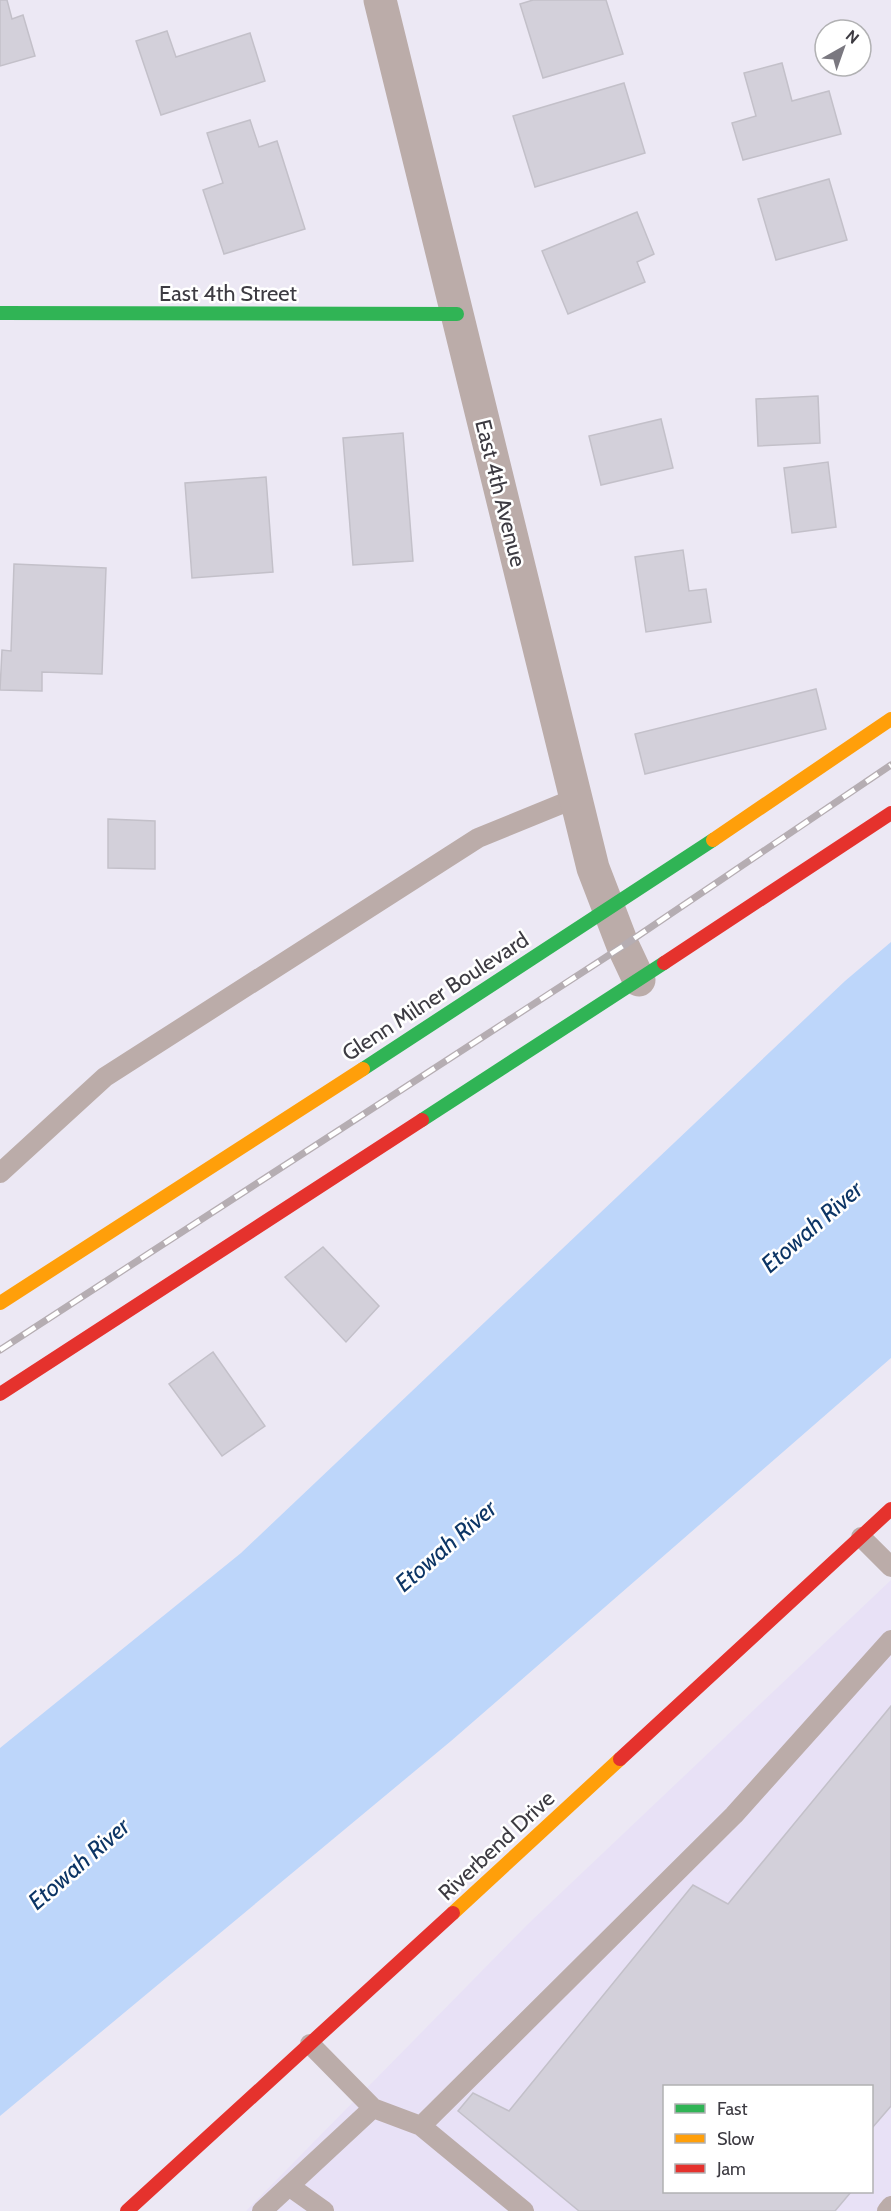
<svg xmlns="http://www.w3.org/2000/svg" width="891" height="2211" font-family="Cabin,sans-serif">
	<rect width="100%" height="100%" fill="#ece8f4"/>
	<path fill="#e8e1f6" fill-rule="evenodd" d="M891,1580v631h-645l281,-286zM664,2086h208v106h-208z"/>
	<path fill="#bdd6fa" d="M891,942v416l-440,383 -451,375v-368l241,-195 604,-572z"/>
	<path fill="#d3d0da" stroke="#c3c0c9" stroke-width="1.5" d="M0,0h7l5,19 11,-4 12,41 -35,10z
		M533,0h73l17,54 -80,24 -23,-74z
		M167,31l9,26 74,-24 15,48 -104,34 -25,-74z
		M782,63l10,38 37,-10 12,43 -98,26 -11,-37 24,-7 -12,-43z
		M624,83l21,70 -110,34 -22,-71z
		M250,120l9,27 18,-6 28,88 -81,25 -21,-64 20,-7 -16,-50z
		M829,179l18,61 -71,20 -18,-61z
		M637,212l17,42 -17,8 8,20 -77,32 -26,-63z
		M818,396l2,47 -62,3 -2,-47z
		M661,419l12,49 -72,17 -12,-49z
		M403,433l10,128 -60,4 -10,-127z
		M828,462l8,65 -44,6 -8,-65z
		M266,477l7,95 -81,6 -7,-95z
		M683,550l6,41 17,-2 5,33 -65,10 -11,-75z
		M14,564l92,4 -4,106 -60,-2v19l-42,-1 2,-40 9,1z
		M816,689l10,40 -181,45 -10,-40z
		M108,819l47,2v48l-47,-1z
		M323,1247l56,59 -33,36 -61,-65z
		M213,1352l52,74 -43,30 -53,-72z
		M891,1706v400l-19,22v-42h-208v106h187l-16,19h-256l-121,-100 15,-18 36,18 184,-226 35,19z"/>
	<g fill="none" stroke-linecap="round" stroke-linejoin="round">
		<path stroke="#bbaca9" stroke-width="20" d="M0,1173l105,-96 373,-239 98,-40
			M861,1537l30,30
			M310,2044l63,64 48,18
			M289,2186l35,25
			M262,2211l111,-103
			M524,2211l-103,-85 313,-311 157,-175
			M887,2211l4,-5"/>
		<path stroke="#bbaca9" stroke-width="33" d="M380,0l213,868 30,78 16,34"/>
		<path stroke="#30b455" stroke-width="14" d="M0,313l457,1
			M363,1069l350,-229
			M422,1120l242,-157"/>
		<path stroke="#ff9f0a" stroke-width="14" d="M713,840l178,-121
			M0,1303l363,-234
			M453,1913l167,-154"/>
		<path stroke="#e5322d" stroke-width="14" d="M664,963l227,-150
			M0,1394l422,-274
			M620,1759l271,-250
			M127,2211l326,-298"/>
		<g stroke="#b5adb2" stroke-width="7">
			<path id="rail" d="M0,1350l623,-404 268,-181"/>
		</g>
		<use href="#rail" stroke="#fff" stroke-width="4.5" stroke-dasharray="14" stroke-linecap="butt"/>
	</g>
	<g text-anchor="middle" stroke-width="5" stroke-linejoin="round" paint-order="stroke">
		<g font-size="22" fill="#3d3b42" stroke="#fff">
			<text x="228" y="301">East 4th Street</text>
			<text transform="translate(501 493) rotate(76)" y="8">East 4th Avenue</text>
			<text transform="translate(435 996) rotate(-33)" y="8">Glenn Milner Boulevard</text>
			<text transform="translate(496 1845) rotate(-43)" y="8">Riverbend Drive</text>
		</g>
		<g font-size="24" font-style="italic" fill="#0c3565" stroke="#fff">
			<text transform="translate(812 1227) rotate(-41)" y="8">Etowah River</text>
			<text transform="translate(446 1546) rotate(-41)" y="8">Etowah River</text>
			<text transform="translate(79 1864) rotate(-41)" y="8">Etowah River</text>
		</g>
	</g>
	<rect x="663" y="2085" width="210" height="108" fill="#ffffff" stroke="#b1b1b3" stroke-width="1.5"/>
	<rect x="675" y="2104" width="30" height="9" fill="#30b455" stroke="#b1b1b3" stroke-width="1.5"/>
	<text x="717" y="2115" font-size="18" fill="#3d3b42">Fast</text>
	<rect x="675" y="2134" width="30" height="9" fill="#ff9f0a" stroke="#b1b1b3" stroke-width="1.5"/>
	<text x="717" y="2145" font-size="18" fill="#3d3b42">Slow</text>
	<rect x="675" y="2164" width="30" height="9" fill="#e5322d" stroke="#b1b1b3" stroke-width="1.5"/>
	<text x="717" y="2175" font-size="18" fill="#3d3b42">Jam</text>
	<g transform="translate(843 48) rotate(40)"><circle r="28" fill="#ffffff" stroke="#b1b1b3" stroke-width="1.5"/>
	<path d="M0-4.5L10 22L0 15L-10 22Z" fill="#7a7880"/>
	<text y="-9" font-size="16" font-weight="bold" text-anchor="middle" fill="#3d3b42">N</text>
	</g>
</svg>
